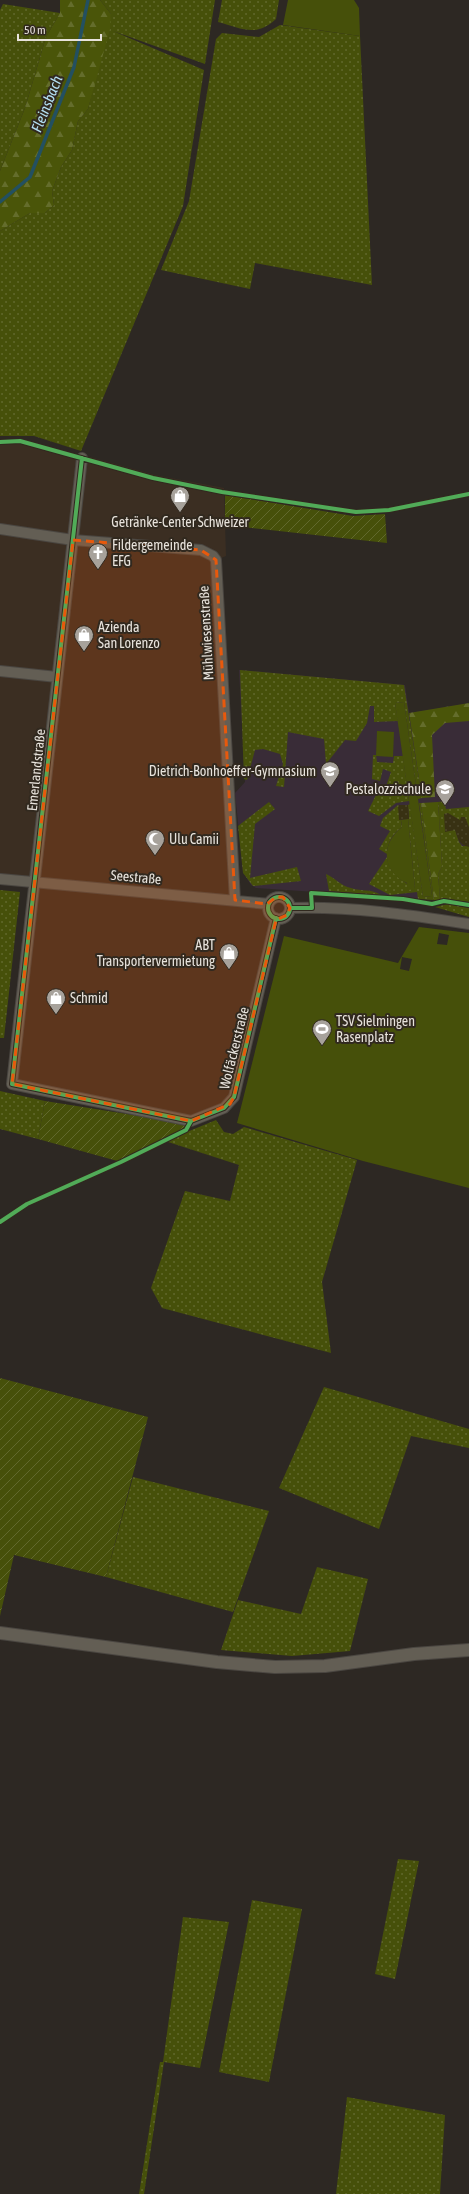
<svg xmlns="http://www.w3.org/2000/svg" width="469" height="2194" font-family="'Asap Condensed',sans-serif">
	<defs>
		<pattern id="grass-dots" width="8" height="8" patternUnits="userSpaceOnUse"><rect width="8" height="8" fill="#46500a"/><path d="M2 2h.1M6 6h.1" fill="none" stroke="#61692d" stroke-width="1.8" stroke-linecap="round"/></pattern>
		<pattern id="forest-firs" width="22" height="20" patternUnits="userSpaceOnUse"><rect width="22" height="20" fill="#4a5509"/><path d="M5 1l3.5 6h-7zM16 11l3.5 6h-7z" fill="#646d2c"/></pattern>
		<pattern id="sand-dots" width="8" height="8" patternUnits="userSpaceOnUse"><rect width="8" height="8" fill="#383113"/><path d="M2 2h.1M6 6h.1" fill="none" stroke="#4b452a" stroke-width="1.8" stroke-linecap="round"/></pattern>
		<pattern id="garden-furrows" width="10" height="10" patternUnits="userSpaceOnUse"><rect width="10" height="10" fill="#46500a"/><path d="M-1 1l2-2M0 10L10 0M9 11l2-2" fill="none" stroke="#61692d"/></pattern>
	</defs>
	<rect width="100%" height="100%" fill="#2d2823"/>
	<path fill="#3b2e22" d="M8,440l75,15 72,20 69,13 2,68 -10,4 19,340 33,8 5,9 -39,180 -33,22 -189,-35 23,-202 -35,-3v-438z"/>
	<path fill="#392c37" d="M239,670l166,15 4,28 60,-8v197l-22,-4 -12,2 -179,-12 -5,-3 -8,-13 -8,-79 10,-11z"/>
	<path fill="url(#grass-dots)" d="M100,0h115l-10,64 -92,-33 91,39 -21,136 -102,245 -47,-15h-34v-205l30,-18h15l9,-8 -2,-14 9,-24 11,-17 6,-29 10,-12 23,-95z
		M222,0h57l-3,19c-20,19 -35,9 -58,3z
		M3,4l57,9 -14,24 -21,71 -25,63v-161z
		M280,25l80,11 12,249 -117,-22 -5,26 -89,-19 28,-69 27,-162 6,-6 37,4z
		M240,670l164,15 18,113 -4,1 -14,-97 -9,1 3,18 -24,1v-16h-4l-3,17 -11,18 -11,-1 -19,24 -2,-25 -36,-7 -4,55 -8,-1 7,-22 -3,-10 -17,-5 -8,1 -8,30 -3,-1z
		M373,755h3l1,7 16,1 1,-7h9l6,45 -13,2 -17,13 -11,-5 8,-16h7l8,-23 -8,-3 -3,12 -8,-2z
		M444,801l2,8 23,-2v20l-18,-11 8,26 3,4h7v56l-22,-3 -7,1 -2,-26 4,-8 -4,-64z
		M269,802l6,7 -20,15 -5,54 47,-11 4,14 -48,5 -10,-13 -5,-47z
		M419,803h2l13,97 -16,-1 -1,-7 -27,3 -21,-11 18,-27c2,17 15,23 28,32l-7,-70 1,-1 -1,-13 2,-1 13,93 9,-1z
		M398,805l4,22c-9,6 -15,16 -15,27l-8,-5 11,-18 -10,-5 3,-8z
		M326,874c8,3 15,12 25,14 12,4 18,0 30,7l-52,-4z
		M0,890l20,2 -16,146h-4z
		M448,904l21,4v9l-34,-10z
		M0,1091l45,10 -7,38 -38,-10z
		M216,1120l8,12 9,2 11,-7 113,33 -35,122 9,71 -169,-45 -11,-20 34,-97 45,10 9,-36 -74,-24z
		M324,1387l145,42v19l-58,-12 -32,93 -100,-41z
		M133,1477l136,34 -36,101 -127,-35z
		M317,1567l51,12 -18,72 -58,5 -71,-6 17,-50 63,14z
		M398,1859l21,2 -24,118 -20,-5z
		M252,1900l50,9 -33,173 -50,-10z
		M183,1917l46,5 -29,146 -36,-6 -20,132h-5l21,-132h3z
		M347,2097l98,18 -5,79h-104z"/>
	<path fill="url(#forest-firs)" d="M60,0h40l11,14 -1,15 -22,80 -10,12 -6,29 -11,17 -9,24 2,14 -9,8h-15l-30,18v-60l25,-63 21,-71 14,-24z
		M469,703v18l-24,2 -13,12 3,62 -13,1 -13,-85z
		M438,802l4,64 -4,8 2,26h-6l-13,-97z"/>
	<path fill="url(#sand-dots)" d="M398,805h10l1,14 -10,1z
		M448,813l12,7 1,-3h4l4,10v20c-10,-2 -11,-8 -14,-17l-10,2 -1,-18z"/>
	<path fill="url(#garden-furrows)" d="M225,495l128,21 32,-2 2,29 -162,-18z
		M45,1101l145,23 -4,6 -65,32 -83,-23z
		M0,1378l148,39 -42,160 -92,-22 -14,61z"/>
	<path fill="#46500a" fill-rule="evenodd" d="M288,0h66l5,8 1,28 -77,-11z
		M404,702l28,194 -9,1 -28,-194z
		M377,731l17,1 -1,25 -17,-1z
		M408,819l7,70 -7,1 -1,-7c-25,-11 -27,-39 -5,-56l-1,-7z
		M419,927l50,6v255l-106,-27 -126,-38 47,-187 114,27zM439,933l10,2 -2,10 -10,-1zM402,957l10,2 -3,12 -9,-2z"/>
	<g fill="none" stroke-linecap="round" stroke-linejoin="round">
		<path stroke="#235061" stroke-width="3.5" d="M0,202l30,-25 44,-110 14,-67"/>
		<g stroke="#4a4641" stroke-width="12">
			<path id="minor" d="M82,458l-70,626 179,37 33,-13 10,-11 42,-179
				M0,529l73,11 128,10 12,6 3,4 19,340
				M0,671l57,6
				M0,879l269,25
				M268 908a11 11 0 1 1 22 0a11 11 0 1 1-22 0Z
				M290,908c60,-2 120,7 179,16"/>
		</g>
		<g stroke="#4a4641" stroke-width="14">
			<path id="tertiary" d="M0,1633l217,29 58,5 50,-1 89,-12 55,-4"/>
		</g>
		<use href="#minor" stroke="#635e54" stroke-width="10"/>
		<use href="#tertiary" stroke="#635e54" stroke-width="12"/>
		<g stroke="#31291f" stroke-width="6">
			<path id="cycleway" d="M0,442l20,-1 133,37 69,14 134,20 33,-2 80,-16
				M82,458l-70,626 179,37 33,-13 10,-11 42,-179
				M268 908a11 11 0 1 1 22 0a11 11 0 1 1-22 0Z
				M290,908h22l-1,-15 92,6 29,5 12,-3 25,4
				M0,1222l27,-18 94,-42 65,-32 5,-9"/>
		</g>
		<use href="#cycleway" stroke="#51ab58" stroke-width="4"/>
	</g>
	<path fill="#e8590c" fill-opacity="0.2" stroke="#e8590c" stroke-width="3" stroke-dasharray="8 5" stroke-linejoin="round" d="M73,540l128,10 15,10 19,340 32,4 9,-7h7l7,11 -3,7 -11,5 -42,177 -4,7 -39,17 -179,-37z"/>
	<defs>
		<g id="shop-pin" transform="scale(1)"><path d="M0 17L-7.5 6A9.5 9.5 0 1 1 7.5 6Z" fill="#a7a29b" stroke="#31291f"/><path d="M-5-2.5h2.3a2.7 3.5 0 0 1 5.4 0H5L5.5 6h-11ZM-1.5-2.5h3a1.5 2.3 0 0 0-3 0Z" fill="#fff"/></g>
		<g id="church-pin" transform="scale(1)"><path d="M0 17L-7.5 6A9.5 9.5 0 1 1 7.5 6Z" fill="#a7a29b" stroke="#31291f"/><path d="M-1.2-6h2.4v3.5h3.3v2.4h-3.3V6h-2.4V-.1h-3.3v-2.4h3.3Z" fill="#fff"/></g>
		<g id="school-pin" transform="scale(1)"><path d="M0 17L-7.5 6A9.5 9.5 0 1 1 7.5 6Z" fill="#a7a29b" stroke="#31291f"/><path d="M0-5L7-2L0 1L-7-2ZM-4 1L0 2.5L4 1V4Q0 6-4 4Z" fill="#fff"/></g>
		<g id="mosque-pin" transform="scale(1)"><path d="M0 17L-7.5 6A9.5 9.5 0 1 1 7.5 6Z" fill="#a7a29b" stroke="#31291f"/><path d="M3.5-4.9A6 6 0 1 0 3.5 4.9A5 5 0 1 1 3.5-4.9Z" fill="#fff"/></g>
		<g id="stadium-pin" transform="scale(1)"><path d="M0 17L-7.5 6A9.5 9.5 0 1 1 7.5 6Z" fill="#a7a29b" stroke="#31291f"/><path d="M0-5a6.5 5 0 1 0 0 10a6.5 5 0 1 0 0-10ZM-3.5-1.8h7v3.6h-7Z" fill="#fff"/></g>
	</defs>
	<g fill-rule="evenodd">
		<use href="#shop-pin" x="180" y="496"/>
		<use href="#church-pin" x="98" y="553"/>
		<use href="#shop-pin" x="84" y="635"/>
		<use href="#school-pin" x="330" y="771"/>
		<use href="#school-pin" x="445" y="789"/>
		<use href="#mosque-pin" x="155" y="839"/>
		<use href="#shop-pin" x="229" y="953"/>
		<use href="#shop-pin" x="56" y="998"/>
		<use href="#stadium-pin" x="322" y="1029"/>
	</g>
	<g text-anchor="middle" stroke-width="4" stroke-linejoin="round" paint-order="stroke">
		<g font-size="14" fill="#e8e3dc" stroke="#31291f" text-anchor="start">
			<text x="180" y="527" text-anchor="middle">Getränke-Center Schweizer</text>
			<text x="112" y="550">Fildergemeinde<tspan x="112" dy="16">EFG</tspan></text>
			<text x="98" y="632">Azienda<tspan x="98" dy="16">San Lorenzo</tspan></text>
			<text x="316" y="776" text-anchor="end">Dietrich-Bonhoeffer-Gymnasium</text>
			<text x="431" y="794" text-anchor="end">Pestalozzischule</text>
			<text x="169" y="844">Ulu Camii</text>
			<text x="215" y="950" text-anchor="end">ABT<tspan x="215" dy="16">Transportervermietung</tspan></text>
			<text x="70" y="1003">Schmid</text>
			<text x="336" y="1026">TSV Sielmingen<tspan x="336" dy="16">Rasenplatz</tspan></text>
		</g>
		<g font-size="14" fill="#e8e3dc" stroke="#31291f">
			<text transform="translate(206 633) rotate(-93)" y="5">Mühlwiesenstraße</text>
			<text transform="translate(36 770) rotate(-84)" y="5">Emerlandstraße</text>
			<text transform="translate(136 877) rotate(5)" y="5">Seestraße</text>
			<text transform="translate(234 1048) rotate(-76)" y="5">Wolfäckerstraße</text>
		</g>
		<g font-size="15" font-style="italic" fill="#b5e1f4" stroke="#31291f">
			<text transform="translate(47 104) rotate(-68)" y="5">Fleinsbach</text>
		</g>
	</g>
	<path d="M18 34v6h83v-6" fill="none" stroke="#e8e3dc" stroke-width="2"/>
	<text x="24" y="34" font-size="12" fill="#e8e3dc" stroke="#31291f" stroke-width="3" paint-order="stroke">50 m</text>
</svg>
